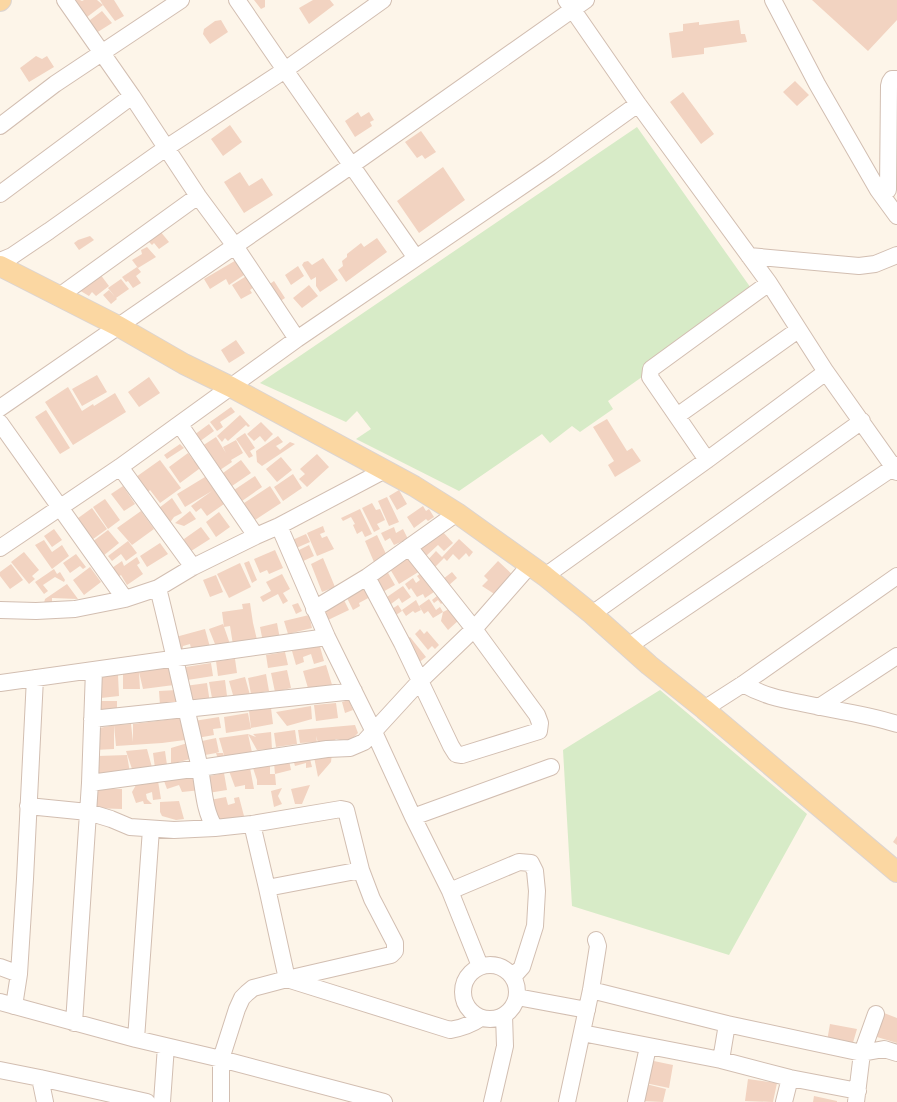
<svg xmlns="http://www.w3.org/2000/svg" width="897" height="1102" font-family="Ubuntu,sans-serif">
	<rect width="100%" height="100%" fill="#fdf5e9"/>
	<path fill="#d7ebc7" d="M637,127l116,164 -108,73 4,8 -41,29 5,8 -33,23 -8,-6 -22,17 -8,-9 -83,57 -103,-52 15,-10 -14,-18 -11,11 -86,-39z
		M660,690l147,124 -78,141 -157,-49 -9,-156z"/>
	<path fill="#f2d3c1" d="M70,0h10l2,1 2,-1h13l6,5 -3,-5h14l10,16 -9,5 -12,-16 -20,15z
		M254,0h11v7l-4,2z
		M313,0h17l4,5 -25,19 -10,-16z
		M812,0h85v20l-29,31z
		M102,11l10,12 -19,12 -7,-12z
		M221,20l7,12 -18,12 -7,-10 1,-5 11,-8z
		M739,20l2,14h4l2,8 -43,6v6l-32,4 -3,-25 14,-2v-7l16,-2v3z
		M36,56l6,3 5,-3 7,11 -25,15 -9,-14z
		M795,81l14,14 -12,11 -14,-14z
		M683,92l31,42 -13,10 -31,-42z
		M358,112l3,5 8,-5 5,8 -4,2 2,4 -17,11 -10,-16z
		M230,125l12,17 -19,14 -12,-17z
		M421,131l15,21 -11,7 -3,-4 -5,3 -12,-16z
		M443,167l22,33 -46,33 -22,-32z
		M240,172l9,14 13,-8 11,17 -29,18 -20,-31z
		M160,231l9,11 -10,7 -5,-6 -2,2 -4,-4z
		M90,236l4,4 -15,10 -5,-7 4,-3z
		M377,238l10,14 -41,30 -8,-12 5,-4 -1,-5 5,-4v-3l14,-11 3,4z
		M147,247l9,10 -18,11 -6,-8 10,-6 -1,-4z
		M323,258l15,22 -18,12 -4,-6v-9l-5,3 -9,-15 2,-3 4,-1 4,4z
		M238,259l9,14 -18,12 -3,-6 -16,10 -6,-10z
		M298,266l6,10 -13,9 -6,-10z
		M137,267l4,5 -5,4 5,7 -8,5 -5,-7 -2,1 -4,-5z
		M100,274l9,12 -13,10 -4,-4 -3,4 -10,-6z
		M248,275l7,11 -5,4 2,3 -11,6 -9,-14z
		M121,279l8,10 -13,9 -8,-10z
		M274,281l11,17 -8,5 -10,-17z
		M309,285l9,11 -16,12 -9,-10z
		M109,290l8,9 -6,5 -8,-9z
		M236,340l9,13 -16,10 -8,-13z
		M97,375l10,17 -25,14 -10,-17z
		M149,377l11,16 -21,14 -11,-15z
		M68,387l14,24 11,-7 1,2 21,-13 11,19 -53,33 -28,-43z
		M231,407l4,5 -15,10 3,5 -6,4 -7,-9z
		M46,410l24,38 -10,6 -25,-37z
		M240,415l10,11 -2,1 -2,-2 -18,16 -3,-3 -3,4 -5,-6z
		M607,419l20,32 5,-3 9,13 -26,16 -7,-12 6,-4 -21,-34z
		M261,422l12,12 -8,8 -5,-6 -6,5 -7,-7z
		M209,424l5,7 -15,11 -5,-7z
		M245,433l10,15 -5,3 3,5 -4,2 -13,-19z
		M278,436l5,6 -7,4 4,4 10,-8 5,2 -33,22 -5,-4 -1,-11z
		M216,437l10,16 -3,-6 13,-7 7,13 -12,7 1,2 -12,8 -6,-11 -5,3 -10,-14z
		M180,444l4,4 -17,11 -3,-4z
		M188,453l6,8 3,-3 6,8 -23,17 -11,-16z
		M317,454l12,13 -22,20 -8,-8 6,-5 -5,-5z
		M281,457l11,13 -15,12 -11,-13z
		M160,460l21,28 -21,15 -10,-13 -3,3 -11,-16z
		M241,460l10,13 -19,13 -9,-13z
		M293,474l9,14 -19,13 -9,-14z
		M255,476l7,11 -20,14 -8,-11z
		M205,477l19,27 -17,12 -6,-8 -5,4 -5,-6 21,-15 -27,16 -8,-13z
		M123,486l12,18 -11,7 -13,-17z
		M270,486l11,17 -26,17 -11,-17z
		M399,490l8,14 -10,6 -8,-14z
		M387,497l12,25 -10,4 -11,-25z
		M172,498l10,15 -8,4 -5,7 -10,-16z
		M105,499l15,21 -12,9 -15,-22z
		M372,503l4,7 4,-1 5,11 -8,4 3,5 -6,3 -12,-24z
		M423,506l3,5 3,-2 5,8 -6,4 -2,-2 -12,9 -7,-11z
		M92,508l15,21 -18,13 -15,-21z
		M360,509l12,25 -7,3 -3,-6 -5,3 -4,-9 2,-1 -4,-7 -8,4 -2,-3z
		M141,511l13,18 -22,16 -15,-17z
		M190,511l6,8 -12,7 -9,-3z
		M219,512l11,15 -14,10 -10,-15z
		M323,526l2,6 -5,2 2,4 5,-2 7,13 -17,7 -10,-23z
		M201,527l9,12 -22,14 -4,-14z
		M394,527l2,6 7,-4 5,10 -14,6 -4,-7 -5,3 -4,-8z
		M54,529l8,11 -10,7 -8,-11z
		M108,530l11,13 -16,13 -11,-14z
		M442,531l11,12 -9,8 -6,-6 -12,11 -6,-7z
		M306,534l4,8 -16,7 -4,-8z
		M377,535l10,21 -13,6 -9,-21z
		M459,539l14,13 -4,5 -3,-4 -7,7 -6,-6 -6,7 -3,-3 -12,12 -7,-7 11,-12 6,6z
		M44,540l8,12 10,-7 7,11 -17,13 -17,-24z
		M128,541l9,12 -11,8 -5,-7 -9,7 -4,-5z
		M160,543l8,11 -21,13 -7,-11z
		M309,545l5,11 -15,7 -4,-11z
		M275,550l8,18 -14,6 -2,-4 -7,3 -6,-14z
		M24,552l15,18 -7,6 3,3 -6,5 -18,-22z
		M76,554l10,13 -3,2 -3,-3 -10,7 -7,-10z
		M412,556l8,15 -21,13 -9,-15z
		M137,557l3,6 -3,2 6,9 -16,11 -6,-10 -3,2 -6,-9 10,-7 2,5z
		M323,558l12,29 -13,5 -11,-28z
		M249,561l8,19 -5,3 -8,-20z
		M498,561l17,16 -16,20 -17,-11 6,-6 -4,-4z
		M240,563l11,24 -22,11 -12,-24z
		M11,564l12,16 -13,9 -10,-13v-4z
		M90,567l11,15 -17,13 -11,-15z
		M54,569l3,5 3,-2 5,8 -1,2 -9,-5 -12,8 5,6 -4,3 -9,-12z
		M387,571l8,14 -14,8 -8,-14z
		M424,571l13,19 -12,8 -2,-4 -6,3 -6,-9 -2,2 -4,-6 8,-6 3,5 4,-3 -3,-4z
		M452,572l5,6 -9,8 -5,-7z
		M282,574l8,15 -7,4 5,8 -5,3 -5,-10 -15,8 -3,-5 11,-6 -5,-9z
		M216,575l7,17 -13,5 -7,-17z
		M67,584l11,15 -26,-1v5h-8l1,-4z
		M403,586l8,11 -9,6 -3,-5 -8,6 -4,-7z
		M367,587l5,9 -13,7 1,3 -7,4 -6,-12z
		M442,592l5,7 -6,5 -3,-4 -4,3 -2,-3z
		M429,599l7,11 4,-3 3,5 -10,6 -5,-7 -4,3 -5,-8z
		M344,600l5,10 -21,10 -5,-11z
		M416,600l5,10 -6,3 -2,-2 -7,5 -4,-6z
		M250,603l3,20 5,21 -25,1 -3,-19 -6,1 -2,-15 21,-3 -1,-5z
		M298,603l4,8 -6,3 -4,-9z
		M398,605l4,6 -9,6 -4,-6z
		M451,608l9,11 -12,11 -7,-9 2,-9z
		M309,615l3,13 -24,6 -4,-13z
		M277,623l3,16 -17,3 -3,-15z
		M223,624l7,20 -13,5 -8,-20z
		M205,629l5,18 -18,5 -2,-8 -7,2 -1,7 -10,-15z
		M420,629l4,5 3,-3 12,14 -4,4 -3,-3 -4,4 -13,-16z
		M410,637l16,20 -9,7 -15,-21z
		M319,643l5,18 -10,3 -3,-10 -8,3 1,5 -8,3 -4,-14z
		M285,652l3,13 -20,3 -2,-13z
		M235,659l2,14 -19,3 -2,-15z
		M211,663l2,13 -32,5 -2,-13z
		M326,665l7,23 -23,7 -7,-24z
		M172,666l2,19 -31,4 -4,-17 1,17h-17v-17h16z
		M287,670l4,18 -16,4 -4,-19z
		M266,674l3,17 -18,3 -3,-16z
		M118,675l1,21 -18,2 -2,-21z
		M245,677l5,18h-17l-4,-14z
		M225,680l2,16 -15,2 -3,-16z
		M207,683l3,20 -22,3 -3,-20z
		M177,690l1,14 -18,1 -1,-14z
		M349,700l4,10 -8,3 -3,-11z
		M97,701h20v10l-20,8z
		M336,703l2,15 -22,3 -2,-16z
		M311,706l1,13 -25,7 -11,-14z
		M271,708l2,16 -22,4 -2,-17z
		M248,713l3,16 -25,4 -2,-16z
		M219,717l2,11 -8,1 1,6 -17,3 -3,-17z
		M181,718l4,22 -23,3 -46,3 -2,-21 17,-1 2,18v-18z
		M114,725v24l-19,1v-21z
		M355,725l3,8 -9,9 -13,-3 -7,6 -10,1 -3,-10 1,6 -17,1 -2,-13z
		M295,730l2,14 -21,3 -2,-14z
		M271,732l1,17 -15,1 -9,-16 5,23 -27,5 -7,-24 29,-4 8,3 -3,-3z
		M216,738l3,14 -3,1h7l2,7 -6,2 -3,-9 -11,2 -3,-14z
		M191,742l3,16 -23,6v-16z
		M147,749l6,22 -21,-2 -6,-18z
		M165,751l2,14 -12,3 -2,-15z
		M332,753l-1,9 -13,15 -4,-20z
		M127,755l3,18 -35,6 3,-23z
		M309,755l3,12 -6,1v-5l-11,3 -2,-7z
		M289,760l2,10 -16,4 -1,-11z
		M270,764v10h5l1,11h-19v-5l-4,-12z
		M250,768l4,21h-9v-4l-10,2 -6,-16z
		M224,773l3,17 -19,3 -3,-16z
		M201,775v15l-19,2 -3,-7 -12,4 -3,-8z
		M158,781l3,18 -8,1 -1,-8 -6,2 1,5 5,5h-8l-1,-3 -7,2 -4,-11 4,-7z
		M310,785l-8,19h-7l-4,-15z
		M91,788l31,1v20l-31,-1z
		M282,788l-4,8 4,8 -8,3 -3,-16z
		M226,797l2,8 7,-2 -1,-5 5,-1 5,19 -29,6 -5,-22z
		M179,801l5,18 -8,1 -14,-4 -2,-4v-10z
		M897,836v9l-4,-3z
		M884,1013l13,5v25l-20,-6z
		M830,1024l27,5 -5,17 -25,-5z
		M649,1060l24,5 -4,23 -24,-5z
		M748,1079l29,4 -4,19 -28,-1z
		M646,1084l20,5 -3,13 -21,-1z
		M814,1096l23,5v1h-24z"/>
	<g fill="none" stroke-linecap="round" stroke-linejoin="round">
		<g stroke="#d2beb1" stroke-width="18">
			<path id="minor" d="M65,0l67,96 66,100 37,50 62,93
				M237,0l48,70 131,188
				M566,0l72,104 131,179 57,89 71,100
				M773,0l44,84 61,106 19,26
				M0,126l55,-42 126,-84
				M888,190l1,-104 1,-4 2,-3h5
				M0,194l132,-98
				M749,256l110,10 16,-2 22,-9
				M0,261l12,-5 37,-25 117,-83 119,-78 98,-70
				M58,297l140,-101
				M0,408l352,-243 234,-165
				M677,416l121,-86
				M0,423l125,176
				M180,425l76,111
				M707,460l-57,-83 1,-8 118,-86
				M120,467l73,100
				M279,526l48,111 47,95 39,85 37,74 30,75
				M0,548l120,-81 177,-128 253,-172 88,-63
				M545,576l162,-116 119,-88
				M367,577l35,66 49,103 5,8 6,1 77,-24 1,-8 -3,-8 -63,-86 -65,-82
				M158,588c15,59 27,117 41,176 5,22 4,45 16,64
				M314,609l53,-32 90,-64
				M0,610l36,1 39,-2 50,-10 33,-11 35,-21 63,-31 23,-10 106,-56
				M592,614l270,-193
				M627,647l270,-182
				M0,683l327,-46
				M743,684c19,11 36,15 58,19 32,7 65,11 96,21
				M819,707l78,-51
				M704,709l39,-25 154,-108
				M92,719l262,-28
				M90,783l110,-15 127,-19 23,-1 14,-6 56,-61 54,-52 56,-64
				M28,806l60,6 23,7 19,8 44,3 41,-2 37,-4 89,-15 5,1 15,60 11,29 23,44v8l-4,4 -104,24 -34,9 -6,5 -5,5 -5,11 -16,50v43
				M413,817l138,-50
				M252,824l15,64 20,91 163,51c12,-2 21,-5 31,-12
				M267,888l94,-18
				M450,891l69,-29 12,1 4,8 2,20 -2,35 -13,41 -9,10
				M463 992a27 27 0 1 1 54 0a27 27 0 1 1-54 0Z
				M0,967l19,7
				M591,990l136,34 135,29 22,-4 13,4
				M517,997l70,13
				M0,1002l136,37 85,20 163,43
				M14,1006l5,-32 6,-95 10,-201
				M74,1023l16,-240 4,-113
				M582,1033l139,27 69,18 68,13
				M136,1039l15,-210
				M721,1060l6,-36
				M0,1070l40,8 107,24
				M40,1078l5,24
				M162,1102l4,-56
				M492,1102l13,-56 -1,-31
				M567,1102l24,-112 7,-44 -2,-6
				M636,1102l12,-55
				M784,1102l6,-24
				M856,1102l6,-49 14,-39"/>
		</g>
		<g stroke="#dcd4d0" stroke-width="22">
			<path id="major" d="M0,1l1,-1
				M0,266l118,60 66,38 47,23 183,99 43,27 88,63 47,38 57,51 55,44 193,163"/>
		</g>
		<use href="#minor" stroke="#fff" stroke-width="16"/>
		<use href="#major" stroke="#fbd7a2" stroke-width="20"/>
	</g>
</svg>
